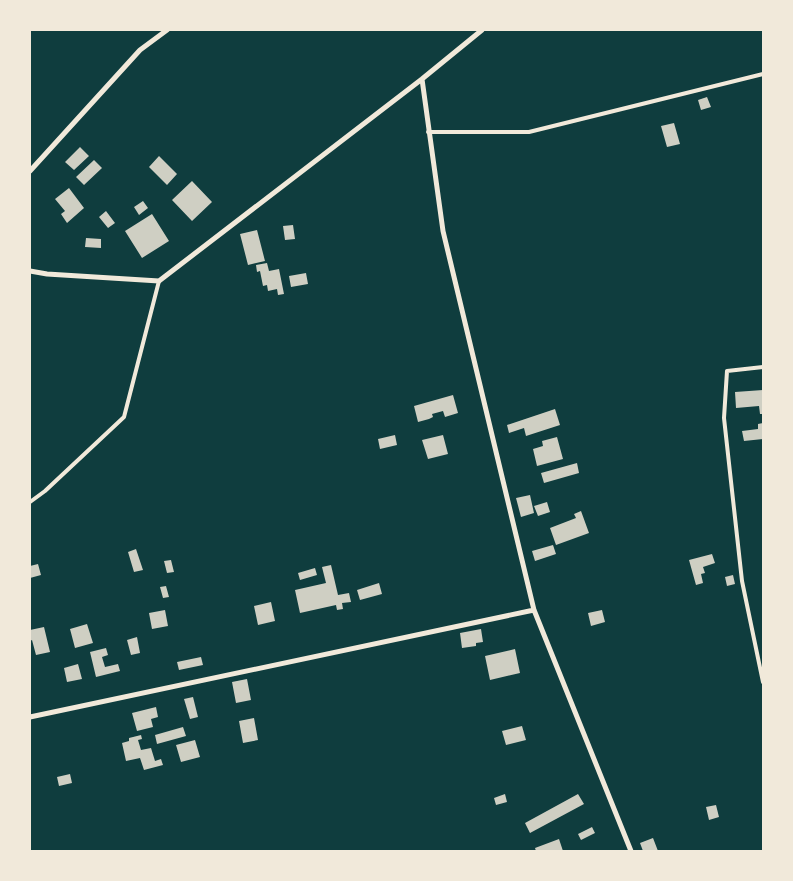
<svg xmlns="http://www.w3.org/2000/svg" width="793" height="881" font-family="'Sofia Sans Condensed',sans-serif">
	<rect width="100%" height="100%" fill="#0f3d3e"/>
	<path fill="#cfcfc3" d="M707,97l4,10 -10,3 -3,-10z
		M674,123l6,21 -13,3 -6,-21z
		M80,147l9,9 -15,14 -9,-8z
		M159,156l18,18 -10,11 -18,-18z
		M94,160l8,8 -18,17 -8,-8z
		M192,181l20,21 -20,19 -20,-21z
		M69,188l15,20 -17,15 -6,-9 4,-3 -10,-12z
		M143,201l5,7 -9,7 -5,-8z
		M106,211l9,12 -7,5 -9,-11z
		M152,214l17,27 -27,17 -17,-27z
		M293,225l2,14 -10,1 -2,-14z
		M257,230l8,31 -17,4 -8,-31z
		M86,238l15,1v9l-16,-1z
		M267,263l2,8 10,-2 5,25 -6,1 -1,-6 -9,2 -1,-6 -4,1 -3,-15 -3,1 -1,-7z
		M306,273l2,11 -17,3 -2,-11z
		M763,390v24h-3l-1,-8 -23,2 -1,-16z
		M453,395l5,18 -13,4 -2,-6 -11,3 1,3 -4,2 -11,3 -4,-16z
		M555,409l5,16 -34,11 -2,-8 -15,5 -2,-8z
		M763,423v16l-19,2 -2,-10 16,-2v-5z
		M395,435l2,10 -17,4 -2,-10z
		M443,435l5,19 -20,5 -6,-19z
		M557,437l6,22 -26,7 -4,-17 10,-3 -1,-5z
		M577,463l2,10 -35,10 -3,-10z
		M530,495l4,18 -13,4 -5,-19z
		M547,502l3,10 -12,4 -4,-10z
		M581,511l8,22 -33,12 -6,-17 26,-10 -2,-4z
		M553,545l3,9 -21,7 -3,-10z
		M136,549l7,21 -9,2 -6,-20z
		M712,554l3,9 -12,4 2,6 -4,1 2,9 -7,2 -7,-25z
		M171,560l3,12 -7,1 -3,-12z
		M38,564l3,11 -11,3v-12z
		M331,565l7,30 11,-2 2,9 -9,1 1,6 -6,1 -1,-5 -36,8 -5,-23 31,-7 -4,-16z
		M315,568l2,7 -17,5 -2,-7z
		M733,575l2,9 -8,2 -2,-9z
		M379,583l3,11 -22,6 -3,-10z
		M166,586l3,11 -6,1 -3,-11z
		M271,602l4,19 -17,4 -4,-19z
		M165,610l3,16 -16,3 -3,-16z
		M602,610l3,12 -14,4 -3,-13z
		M87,624l6,19 -18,5 -5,-19z
		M44,627l6,25 -14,3 -4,-15 -2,1v-11z
		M481,629l2,13 -7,1v3l-14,2 -2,-15z
		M137,637l3,16 -9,2 -4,-15z
		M106,648l2,7 -6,2 3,10 13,-3 2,7 -24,6 -6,-25z
		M515,649l5,24 -30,7 -5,-24z
		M201,657l2,8 -24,5 -2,-8z
		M78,664l4,15 -15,3 -3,-14z
		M247,679l4,21 -15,3 -4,-21z
		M193,697l5,20 -8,2 -6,-20z
		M156,707l2,10 -7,2 2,8 -16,4 -5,-18z
		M254,718l4,22 -15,3 -4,-22z
		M522,726l4,14 -20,5 -4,-14z
		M183,727l3,9 -29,8 -2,-9z
		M141,735l1,4 -4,1 3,10 10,-2 4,13 6,-2 2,6 -19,5 -4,-12 -14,3 -4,-18 7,-2v-3z
		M195,740l5,17 -19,5 -5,-17z
		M70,774l2,9 -13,3 -2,-9z
		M505,794l2,8 -11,3 -2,-7z
		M578,794l6,10 -54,29 -5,-10z
		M716,805l3,12 -10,3 -3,-13z
		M592,827l3,6 -14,7 -3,-6z
		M653,838l5,13h-15l-3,-8z
		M559,839l4,12h-27l-1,-3z"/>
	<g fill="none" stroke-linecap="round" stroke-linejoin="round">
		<path stroke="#f1e9da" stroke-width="4" d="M428,132h101l234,-58
			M763,367l-36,4 -3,47 18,163 21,101
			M30,502l15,-11 79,-74 35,-136"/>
		<path stroke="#f1e9da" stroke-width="5" d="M422,79l21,152 91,379 97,241
			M30,171l110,-121 27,-20
			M30,271l17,3 112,7 263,-202 60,-49
			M30,717l504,-107"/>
	</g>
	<rect width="793" height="881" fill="none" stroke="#f1e9da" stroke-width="62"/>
</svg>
